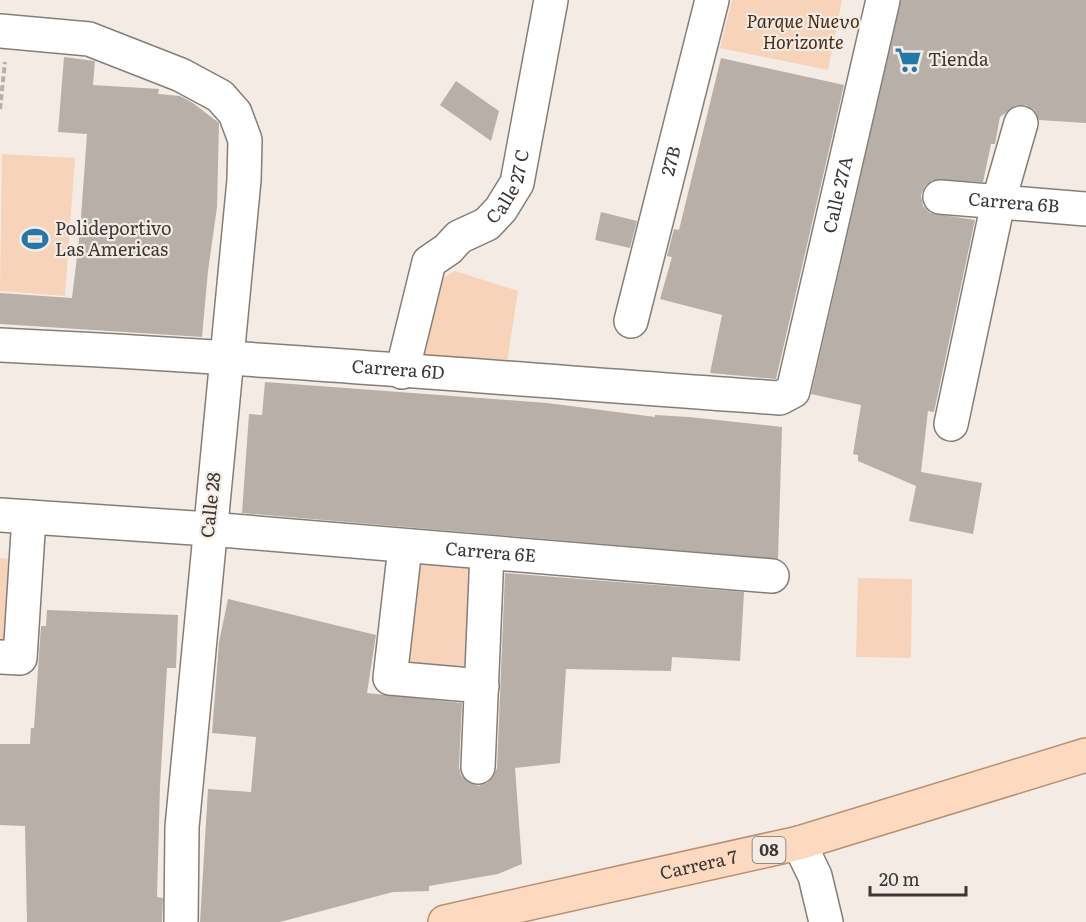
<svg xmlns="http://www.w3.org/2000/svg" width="1086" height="922" font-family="Literata,serif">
	<rect width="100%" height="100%" fill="#f5ebe5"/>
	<path fill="#f7d3b9" d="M732,0h110l-14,70 -108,-22z
		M2,154l73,4 -10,138 -65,-5z
		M455,271l63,20 -12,78 -87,-8 14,-86 11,2z
		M0,558l21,2 -7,91 -14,-1z
		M418,561l56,6 -5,105 -65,-5z
		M858,578l54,1 -1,79 -55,-1z"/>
	<path fill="#b8afa9" d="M901,0h185v123l-47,-3 -5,-10 -8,-5h-10l-16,12 -5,27h-4l-8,38 -50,-2 -8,6 -4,9 2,11 7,7 45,7 -41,192 -6,-1 -7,61 61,11 -9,51 -64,-13 7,-35 -58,-25v-6l-5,-1 8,-49 -50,-11z
		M64,57l31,4 -2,24 66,4 -1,5 22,2 13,7 26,20 -2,84 -9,64 -6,66 -202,-13v-31l72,5 8,-67 7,-97 -29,-2z
		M721,58l123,27 -68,294 -66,-6 12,-58 -62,-16 12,-42 -5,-1 7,-27 5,1z
		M456,81l43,30 -8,30 -51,-36z
		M601,212l36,9 -7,27 -35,-8z
		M265,382l282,21 108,14v-2l34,2 93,10 -4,132 -536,-46 7,-99 13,1z
		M505,573l239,19 -4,69 -68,-4 -1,14 -105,-2 -6,94 -45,5 7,96 -24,10 -69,12v5l-36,1 -113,30h-80l8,-133 43,3 5,-55 -44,-4 7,-91 9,-43 148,36 -9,58 95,10 -3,64 2,8 7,7 10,4 9,-3 6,-6 4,-9z
		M47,610l131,5 -2,53h-9l-7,118 -3,111 6,1 -1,24h-135l-2,-96 -25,-1v-81h30l1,-16h3l7,-102h5z"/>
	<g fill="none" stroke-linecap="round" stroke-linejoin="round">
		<g stroke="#867d77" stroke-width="36">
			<g id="minor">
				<path d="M0,31l89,8 92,36 39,21 15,17 10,27 -1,40 -62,647 -1,95"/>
				<path id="s1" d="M940,197l146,12"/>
				<path id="s2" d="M631,321l81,-321"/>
				<path id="s3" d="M0,345c260,12 520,35 780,53l13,-7 90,-391"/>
				<path id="s4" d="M402,372l27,-110 19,-13 11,-12 28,-13 14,-15 16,-26 34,-183"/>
				<path d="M951,424l47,-221 23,-80"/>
				<path id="s5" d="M0,515l209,14 563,47"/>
				<path d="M405,547l-15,131 92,8"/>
				<path d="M0,657l20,1 9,-141"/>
				<path d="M478,767l9,-214"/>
				<path d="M799,843l16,33 11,46"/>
			</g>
		</g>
		<g stroke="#b89173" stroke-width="36">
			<g id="major">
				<path id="s6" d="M445,922l354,-79 287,-88"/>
			</g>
		</g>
		<path stroke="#b7afaa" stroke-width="4" stroke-dasharray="6 3" stroke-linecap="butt" d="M0,109l5,-47
			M0,791l21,1 -1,31 130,2
			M330,849l-3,-98 7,-64 3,-3h23"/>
		<use href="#minor" stroke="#fff" stroke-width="33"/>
		<use href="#major" stroke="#fddabf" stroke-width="33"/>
	</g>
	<defs>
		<g id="supermarket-bare" transform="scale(2.07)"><path d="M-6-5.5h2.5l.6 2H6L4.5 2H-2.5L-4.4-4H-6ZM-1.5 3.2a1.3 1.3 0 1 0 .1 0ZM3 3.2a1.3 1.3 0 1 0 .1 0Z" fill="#2278a8" stroke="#f5ebe5" stroke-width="2.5" paint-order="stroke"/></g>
		<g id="stadium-bare" transform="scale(2.07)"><path d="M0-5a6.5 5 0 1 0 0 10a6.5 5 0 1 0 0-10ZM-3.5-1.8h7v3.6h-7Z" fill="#2278a8" stroke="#f5ebe5" stroke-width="2.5" paint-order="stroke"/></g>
	</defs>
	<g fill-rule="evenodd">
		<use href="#supermarket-bare" x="908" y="60"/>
		<use href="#stadium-bare" x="35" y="239"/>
	</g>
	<g text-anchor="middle" stroke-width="4.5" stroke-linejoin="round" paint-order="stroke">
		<rect fill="#f5ebe5" stroke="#736d6a" stroke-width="1.5" x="752.5" y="837" width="33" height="26" rx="4.5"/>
		<g font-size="16" font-weight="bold" fill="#3b3735">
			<text x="769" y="856">08</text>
		</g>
		<g font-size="18" font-style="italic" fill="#482b13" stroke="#f5ebe5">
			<text x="803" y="28">Parque Nuevo<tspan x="803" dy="21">Horizonte</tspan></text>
		</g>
		<g font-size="18" fill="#3b3735" stroke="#f5ebe5" text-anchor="start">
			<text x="928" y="66">Tienda</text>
			<text x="55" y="235">Polideportivo<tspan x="55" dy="21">Las Americas</tspan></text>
		</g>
		<g font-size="18" fill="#3b3735" stroke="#f5ebe5">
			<text dy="6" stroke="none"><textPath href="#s2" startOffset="165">27B</textPath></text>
			<text dy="6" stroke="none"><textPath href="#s4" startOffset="228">Calle 27 C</textPath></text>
			<text dy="6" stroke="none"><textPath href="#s3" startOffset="998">Calle 27A</textPath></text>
			<text dy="6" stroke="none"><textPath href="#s1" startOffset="74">Carrera 6B</textPath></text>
			<text dy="6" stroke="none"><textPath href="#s3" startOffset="399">Carrera 6D</textPath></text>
			<text transform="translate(211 505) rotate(-84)" y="6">Calle 28</text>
			<text dy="6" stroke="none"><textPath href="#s5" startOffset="492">Carrera 6E</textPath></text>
			<text dy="6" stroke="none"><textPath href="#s6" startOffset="260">Carrera 7</textPath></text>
		</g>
	</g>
	<path d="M870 886v9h96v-9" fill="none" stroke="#3b3735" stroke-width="3"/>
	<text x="879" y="886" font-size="18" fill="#3b3735" stroke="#f5ebe5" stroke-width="4.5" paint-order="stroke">20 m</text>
</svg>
